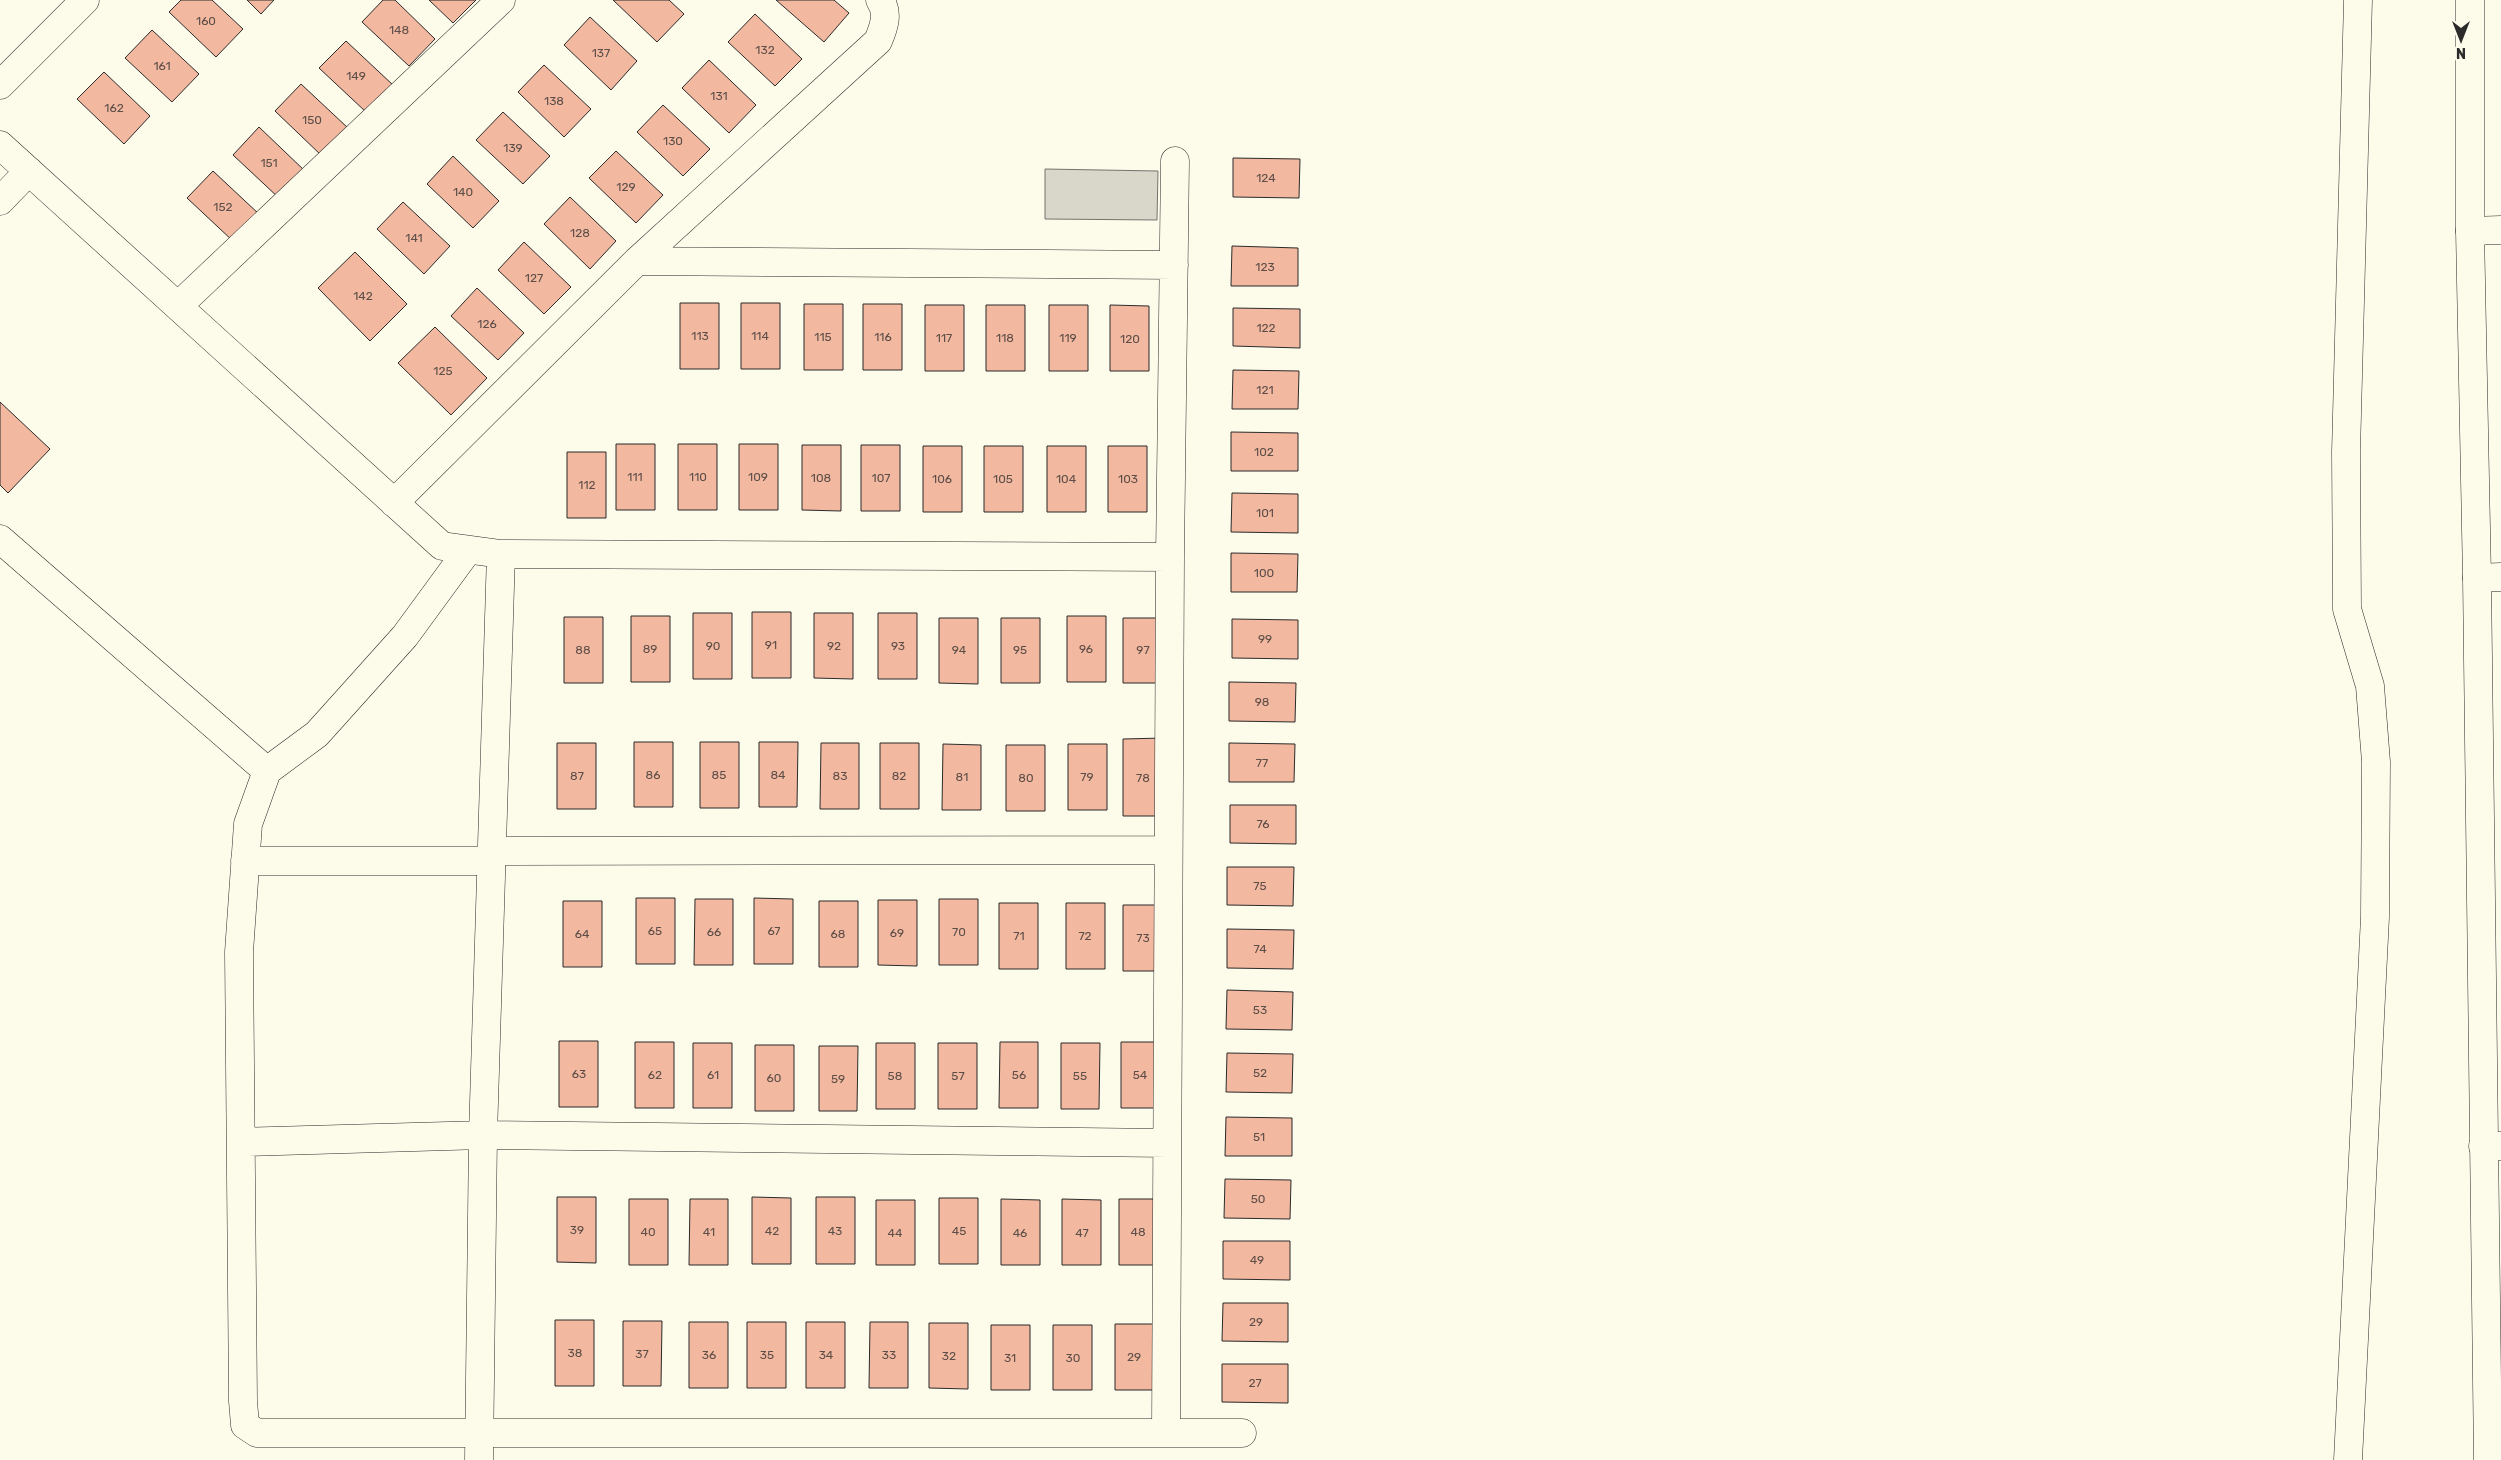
<svg xmlns="http://www.w3.org/2000/svg" width="2501" height="1460" font-family="Rubik,sans-serif">
	<rect width="100%" height="100%" fill="#fdfbea"/>
	<path fill="#d8d7c9" stroke="#74746e" d="M1045,169l113,2 -1,49 -112,-1z"/>
	<path fill="#f2b8a0" stroke="#2b2b2b" d="M181,0h31l31,29 -27,28 -47,-45z
		M247,0h27l-13,14z
		M383,0h12l40,39 -26,27 -47,-44z
		M429,0h47l-23,23z
		M613,0h56l15,14 -27,28z
		M776,0h58l15,13 -25,29z
		M755,14l47,45 -27,27 -47,-44z
		M590,17l47,44 -26,29 -47,-45z
		M152,30l47,44 -27,28 -47,-44z
		M346,41l47,44 -27,27 -47,-44z
		M709,60l47,45 -27,28 -47,-45z
		M544,65l47,44 -27,28 -46,-45z
		M104,72l46,44 -26,28 -47,-45z
		M301,84l47,44 -26,28 -47,-45z
		M663,105l47,44 -27,27 -46,-44z
		M503,112l47,44 -27,28 -47,-44z
		M259,127l47,45 -26,27 -47,-44z
		M616,151l47,44 -27,28 -47,-45z
		M453,156l46,45 -26,27 -46,-44z
		M1233,158l67,1 -1,39 -66,-1z
		M213,171l47,44 -26,27 -47,-44z
		M570,197l46,44 -26,28 -46,-45z
		M403,202l47,44 -26,28 -47,-45z
		M524,242l47,45 -27,27 -46,-44z
		M1232,246l66,2v38h-67z
		M355,252l52,52 -37,37 -52,-53z
		M477,288l47,45 -26,27 -47,-44z
		M680,303h39v66h-39z
		M741,303h39v66h-39z
		M804,304h39v66h-39z
		M863,304h39v66h-39z
		M925,305h39v66h-39z
		M986,305h39v66h-39z
		M1049,305h39v66h-39z
		M1110,305l39,1v65h-39z
		M1233,308l67,1v39l-67,-2z
		M435,327l52,51 -36,37 -53,-52z
		M1233,370l66,1 -1,38h-66z
		M0,402l50,47 -42,44 -8,-8z
		M1231,432l67,1v38h-67z
		M616,444h39v66h-39z
		M678,444h39v66h-39z
		M739,444h39v66h-39z
		M802,445h39v66l-39,-1z
		M861,445h39v66h-39z
		M923,446h39v66h-39z
		M984,446h39v66h-39z
		M1047,446h39v66h-39z
		M1108,446h39v66h-39z
		M567,452h39v66h-39z
		M1232,493l66,1v39l-67,-1z
		M1231,553l67,1 -1,38h-66z
		M752,612h39v66h-39z
		M693,613h39v66h-39z
		M814,613h39v66l-39,-1z
		M878,613h39v66h-39z
		M631,616h39v66h-39z
		M1067,616h39v66h-39z
		M564,617h39v66h-39z
		M939,618h39v66l-39,-1z
		M1001,618h39v65h-39z
		M1123,618h39v65h-39z
		M1232,619l66,1v39l-66,-1z
		M1229,682l67,1 -1,39 -66,-1z
		M1163,738l-1,78h-39v-77z
		M634,742h39v65h-39z
		M700,742h39v66h-39z
		M759,742h39l-1,65h-38z
		M557,743h39v66h-39z
		M821,743h38v66h-39z
		M880,743h39v66h-39z
		M1229,743l66,1 -1,38h-65z
		M943,744l38,1v65h-39z
		M1068,744h39v66h-39z
		M1006,745h39v66h-39z
		M1230,805h66v39l-66,-1z
		M1227,867h67l-1,39 -66,-1z
		M636,898h39v66h-39z
		M754,898l39,1v65h-39z
		M695,899h38v66h-39z
		M939,899h39v66h-39z
		M878,900h39v66l-39,-1z
		M563,901h39v66h-39z
		M819,901h39v66h-39z
		M999,903h39v66h-39z
		M1066,903h39v66h-39z
		M1123,905h39v66h-39z
		M1227,929l67,1 -1,39 -66,-1z
		M1227,990l66,2 -1,38 -66,-1z
		M559,1041h39v66h-39z
		M635,1042h39v66h-39z
		M1000,1042h38v66h-39z
		M1121,1042h39l-1,66h-38z
		M693,1043h39v65h-39z
		M876,1043h39v66h-39z
		M938,1043h39v66h-39z
		M1061,1043h39l-1,66h-38z
		M755,1045h39v66h-39z
		M819,1046h39l-1,65h-38z
		M1227,1053l66,1 -1,39 -66,-1z
		M1226,1117l66,1v38h-67z
		M1225,1179l66,1 -1,39 -66,-1z
		M557,1197h39v66l-39,-1z
		M752,1197l39,1v66h-39z
		M816,1197h39v67h-39z
		M939,1198h39v66h-39z
		M629,1199h39v66h-39z
		M690,1199h38v66h-39z
		M1001,1199l39,1v65h-39z
		M1062,1199l39,1v65h-39z
		M1119,1199h39v66h-39z
		M876,1200h39v65h-39z
		M1223,1241h67v39l-67,-1z
		M1223,1303h65v39l-66,-1z
		M555,1320h39v66h-39z
		M623,1321h39l-1,65h-38z
		M689,1322h39v66h-39z
		M747,1322h39v66h-39z
		M806,1322h39v66h-39z
		M870,1322h38v66h-39z
		M929,1323h39v66l-39,-1z
		M1115,1324h39v66h-39z
		M991,1325h39v65h-39z
		M1053,1325h39v65h-39z
		M1222,1364h66v39l-66,-1z"/>
	<g fill="none" stroke-linecap="round" stroke-linejoin="round">
		<g stroke="#2b2b2b" stroke-width="29">
			<path id="minor" d="M0,85l85,-85
				M0,145l442,401 59,8 669,3
				M0,201l29,-30
				M2470,231l31,-1
				M637,261l537,4
				M178,306l323,-306
				M394,503l243,-242 241,-220c6,-14 11,-28 2,-41
				M0,539l267,232
				M468,550l-63,86 -88,98 -50,37 -19,53 -9,128 4,449 2,24 12,8h985
				M2477,578l24,-1
				M491,851l677,-1
				M245,861h245
				M241,1142l242,-7 684,8
				M2483,1146h18
				M1166,1433l4,-876 5,-396
				M479,1460l4,-325 18,-581"/>
		</g>
		<g stroke="#2b2b2b" stroke-width="29">
			<path id="tertiary" d="M2470,0v231l7,347 11,882
				M2348,1460l27,-543 1,-155 -6,-76 -23,-77 -1,-157 12,-452"/>
		</g>
		<use href="#minor" stroke="#fdfbea" stroke-width="28"/>
		<use href="#tertiary" stroke="#fdfbea" stroke-width="28"/>
	</g>
	<g text-anchor="middle" stroke-width="4" stroke-linejoin="round" paint-order="stroke">
		<g font-size="12" fill="#5d4e48">
			<text x="206" y="25">160</text>
			<text x="399" y="34">148</text>
			<text x="765" y="54">132</text>
			<text x="601" y="57">137</text>
			<text x="162" y="70">161</text>
			<text x="356" y="80">149</text>
			<text x="719" y="100">131</text>
			<text x="554" y="105">138</text>
			<text x="114" y="112">162</text>
			<text x="312" y="124">150</text>
			<text x="673" y="145">130</text>
			<text x="513" y="152">139</text>
			<text x="269" y="167">151</text>
			<text x="1266" y="182">124</text>
			<text x="626" y="191">129</text>
			<text x="463" y="196">140</text>
			<text x="223" y="211">152</text>
			<text x="580" y="237">128</text>
			<text x="414" y="242">141</text>
			<text x="1265" y="271">123</text>
			<text x="534" y="282">127</text>
			<text x="363" y="300">142</text>
			<text x="487" y="328">126</text>
			<text x="1266" y="332">122</text>
			<text x="700" y="340">113</text>
			<text x="760" y="340">114</text>
			<text x="823" y="341">115</text>
			<text x="883" y="341">116</text>
			<text x="944" y="342">117</text>
			<text x="1005" y="342">118</text>
			<text x="1068" y="342">119</text>
			<text x="1130" y="343">120</text>
			<text x="443" y="375">125</text>
			<text x="1265" y="394">121</text>
			<text x="1264" y="456">102</text>
			<text x="635" y="481">111</text>
			<text x="698" y="481">110</text>
			<text x="758" y="481">109</text>
			<text x="821" y="482">108</text>
			<text x="881" y="482">107</text>
			<text x="942" y="483">106</text>
			<text x="1003" y="483">105</text>
			<text x="1066" y="483">104</text>
			<text x="1128" y="483">103</text>
			<text x="587" y="489">112</text>
			<text x="1265" y="517">101</text>
			<text x="1264" y="577">100</text>
			<text x="1265" y="643">99</text>
			<text x="771" y="649">91</text>
			<text x="713" y="650">90</text>
			<text x="834" y="650">92</text>
			<text x="898" y="650">93</text>
			<text x="650" y="653">89</text>
			<text x="1086" y="653">96</text>
			<text x="583" y="654">88</text>
			<text x="959" y="654">94</text>
			<text x="1020" y="654">95</text>
			<text x="1143" y="654">97</text>
			<text x="1262" y="706">98</text>
			<text x="1262" y="767">77</text>
			<text x="653" y="779">86</text>
			<text x="719" y="779">85</text>
			<text x="778" y="779">84</text>
			<text x="577" y="780">87</text>
			<text x="840" y="780">83</text>
			<text x="899" y="780">82</text>
			<text x="962" y="781">81</text>
			<text x="1087" y="781">79</text>
			<text x="1026" y="782">80</text>
			<text x="1143" y="782">78</text>
			<text x="1263" y="828">76</text>
			<text x="1260" y="890">75</text>
			<text x="655" y="935">65</text>
			<text x="774" y="935">67</text>
			<text x="714" y="936">66</text>
			<text x="959" y="936">70</text>
			<text x="897" y="937">69</text>
			<text x="582" y="938">64</text>
			<text x="838" y="938">68</text>
			<text x="1019" y="940">71</text>
			<text x="1085" y="940">72</text>
			<text x="1143" y="942">73</text>
			<text x="1260" y="953">74</text>
			<text x="1260" y="1014">53</text>
			<text x="1260" y="1077">52</text>
			<text x="579" y="1078">63</text>
			<text x="655" y="1079">62</text>
			<text x="713" y="1079">61</text>
			<text x="1019" y="1079">56</text>
			<text x="1140" y="1079">54</text>
			<text x="895" y="1080">58</text>
			<text x="958" y="1080">57</text>
			<text x="1080" y="1080">55</text>
			<text x="774" y="1082">60</text>
			<text x="838" y="1083">59</text>
			<text x="1259" y="1141">51</text>
			<text x="1258" y="1203">50</text>
			<text x="577" y="1234">39</text>
			<text x="772" y="1235">42</text>
			<text x="835" y="1235">43</text>
			<text x="959" y="1235">45</text>
			<text x="648" y="1236">40</text>
			<text x="709" y="1236">41</text>
			<text x="1138" y="1236">48</text>
			<text x="895" y="1237">44</text>
			<text x="1020" y="1237">46</text>
			<text x="1082" y="1237">47</text>
			<text x="1257" y="1264">49</text>
			<text x="1256" y="1326">29</text>
			<text x="575" y="1357">38</text>
			<text x="642" y="1358">37</text>
			<text x="709" y="1359">36</text>
			<text x="767" y="1359">35</text>
			<text x="826" y="1359">34</text>
			<text x="889" y="1359">33</text>
			<text x="949" y="1360">32</text>
			<text x="1134" y="1361">29</text>
			<text x="1010" y="1362">31</text>
			<text x="1073" y="1362">30</text>
			<text x="1255" y="1387">27</text>
		</g>
	</g>
	<g transform="translate(2461 40) rotate(180)" stroke="#fdfbea" stroke-width="4" paint-order="stroke">
	<path d="M0-4L9 19L0 12L-9 19Z" fill="#2b2b2b"/>
	<text y="-8" font-size="14" font-weight="bold" text-anchor="middle" fill="#2b2b2b">N</text>
	</g>
</svg>
